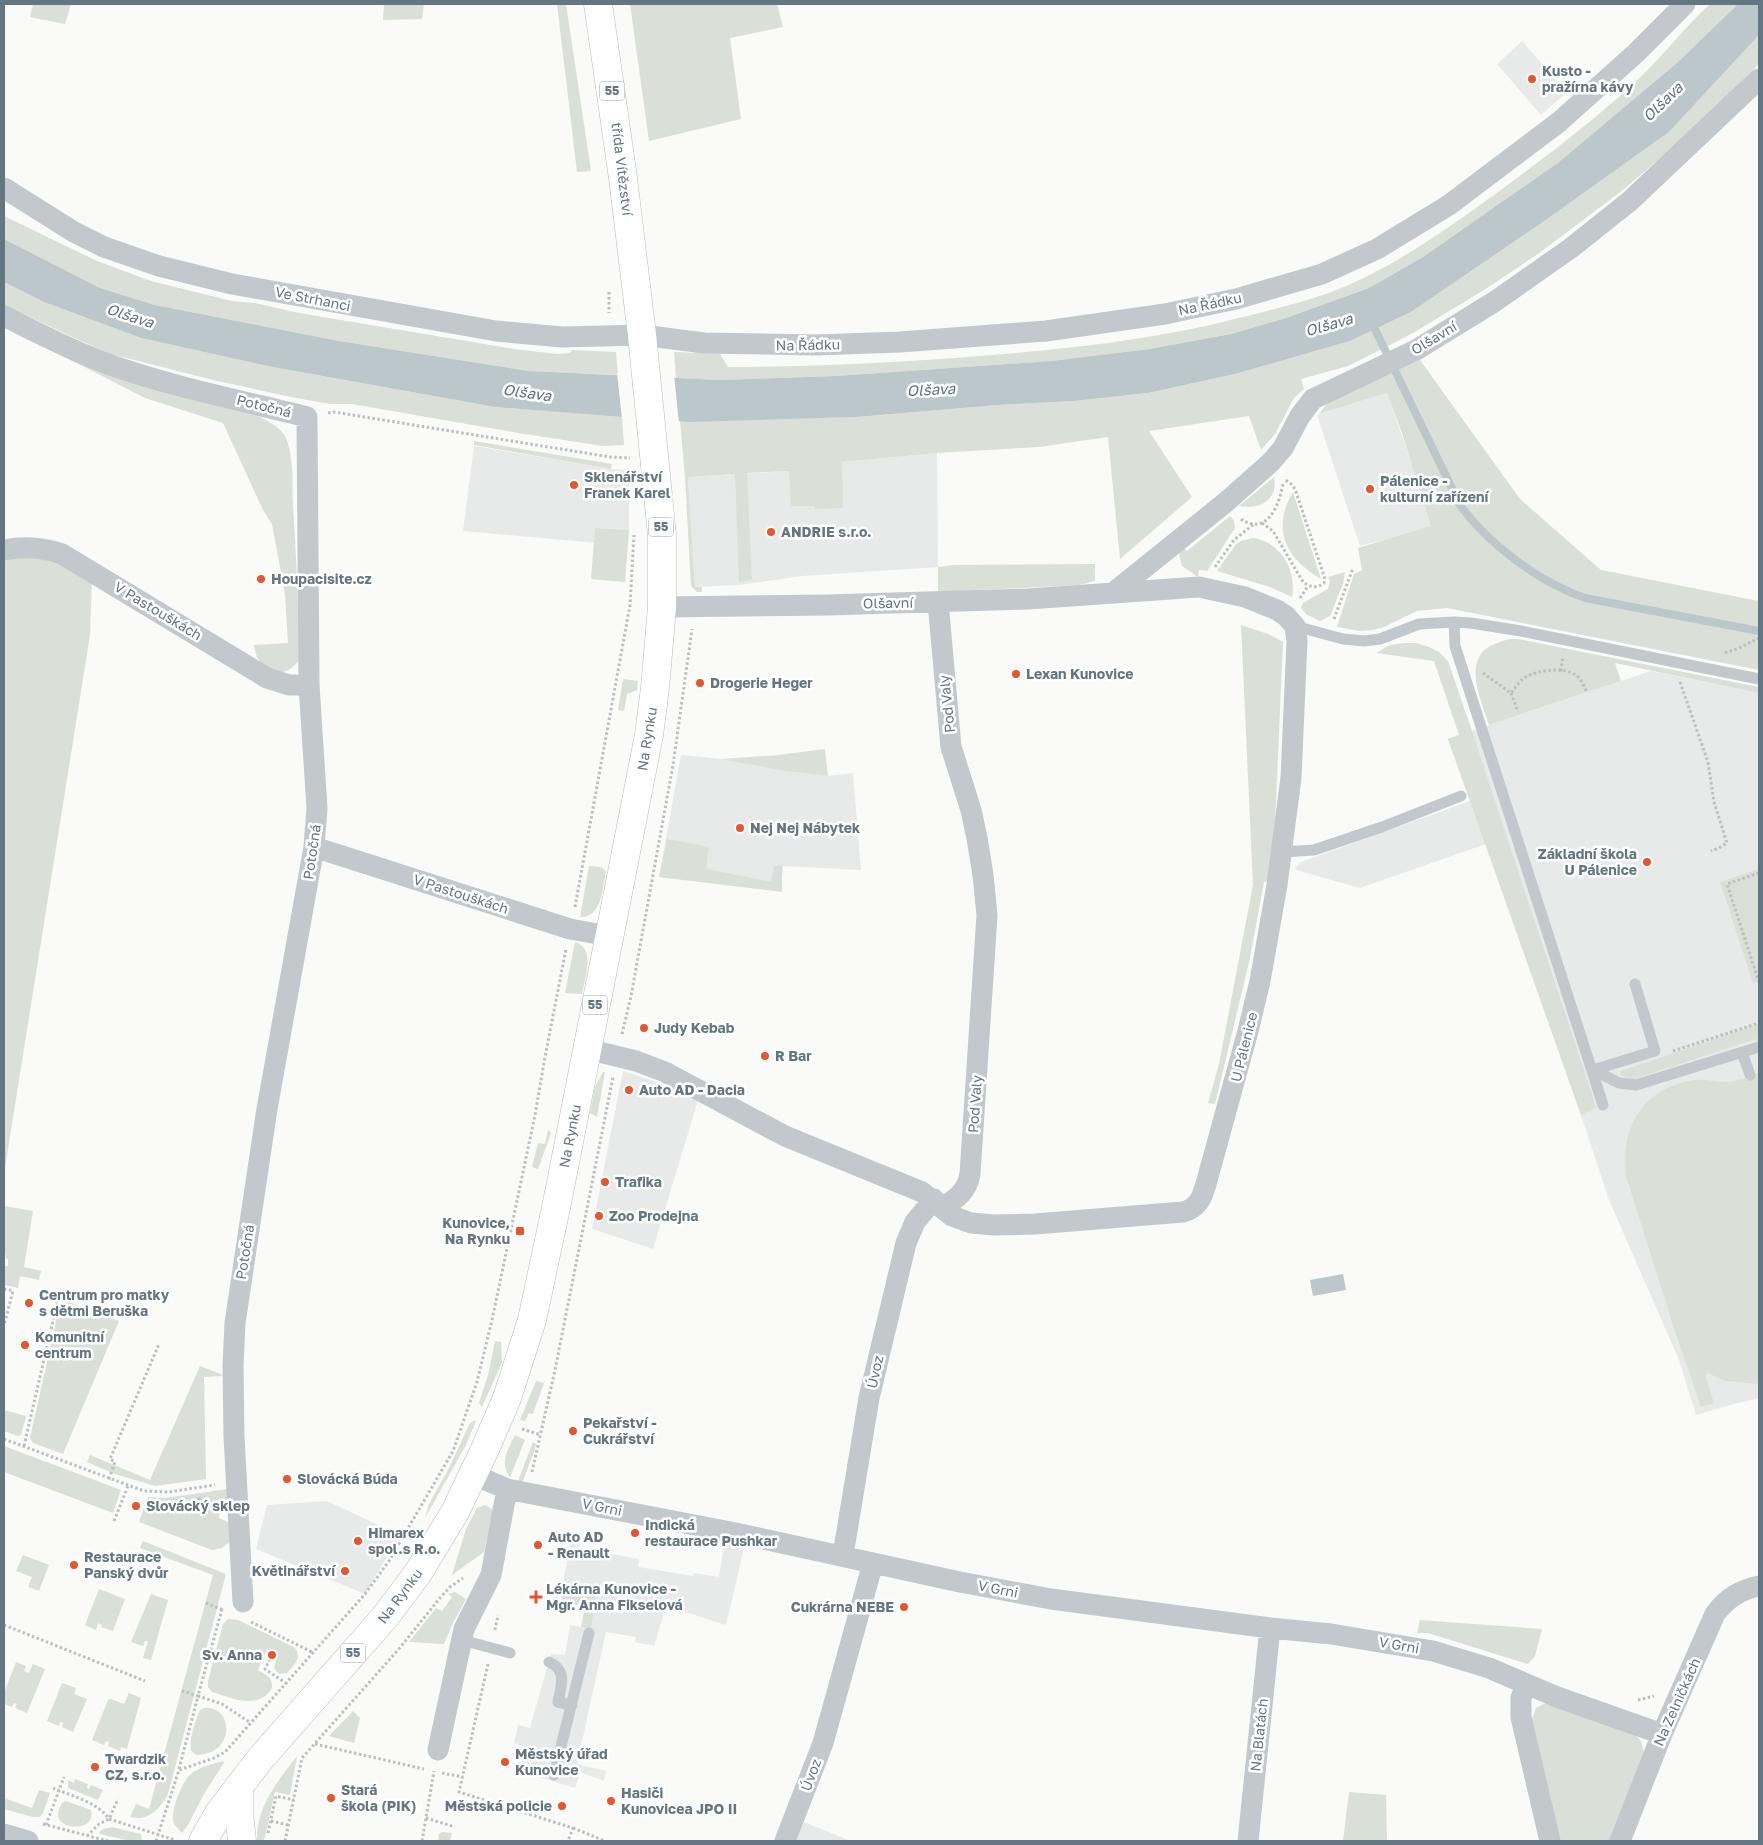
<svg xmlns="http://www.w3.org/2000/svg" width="1763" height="1845" font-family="'Golos Text',sans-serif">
	<rect width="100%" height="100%" fill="#fafaf8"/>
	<path fill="#e8e9e9" d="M1522,41l45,51 -26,23 -44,-51z
		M1387,393l47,134 -74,19 -43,-131z
		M474,446l137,23 18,1v60l-31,-2 -1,15 -134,-12z
		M937,453l1,114 -136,9 -63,9 -44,2 -7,-110 102,-6 52,-9z
		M1651,671l108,22v705l-29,7 -34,10 -17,-55 -70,-160 -28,-85 -95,-271 -126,44 -64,-18 -1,-2 6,-6 169,-61 -22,-62z
		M681,755l40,4 107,17 25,-3 8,97 -78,-4 -2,25 -122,-14z
		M623,1071l52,17 23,12 -45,149 -61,-20z
		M327,1501l73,34 -35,59 -109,-45 11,-44z
		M572,1535l9,2 -2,11 60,11 -1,8 55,9 1,-3 25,4 6,-38 20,5 -19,81 -60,-19 -12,40 -19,-4 1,-5 -30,-5 -29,132 29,7 -2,10 -24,-9 -5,16 -43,-13 1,-7 -12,-3 5,-18 -12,-4 4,-18 12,3 21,-74 14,1 5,-30 21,4 6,-40 -34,-6z
		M804,1822l47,19h-55z"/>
	<path fill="#dadfd7" d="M33,4h38l-6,20 -35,-7z
		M384,4h40l-2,15 -39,1z
		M557,4h9l25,167 -14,1z
		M630,4h147l6,23 -53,11 11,81 -92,22z
		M1710,4h28l-60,58 -119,100 -136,95 -54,31 -83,30 -55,16 -82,15 -98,12 -215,15 -117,4 -43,-2 -2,-26 46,2 8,13c84,0 167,-4 251,-11 88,-7 175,-16 260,-38 35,-9 71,-17 105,-31 54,-23 106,-60 154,-95 45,-33 90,-67 132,-105 29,-26 52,-57 80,-83z
		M1759,35v29l-71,70 -65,56 -85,64 -54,36 -71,43 -29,15 -36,18 -47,13 3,10 -10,9 -19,36 -14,16 -12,-34 -100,15 43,66 -72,62 -12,-122 -69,10 -102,6 -95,9 1,46 -28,1 -1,-3h-23l-2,-35 -42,2 5,107 -13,2 -4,-108 -47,3 7,110h7v5h-5l-6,-6 -6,-109 -5,-56 177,-4 141,-12 76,-4 74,-8 87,-19 115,-33 61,-29 132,-90 126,-90z
		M4,216l93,45 54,20 81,20 23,2 44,10 215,36 43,5 13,-1 2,-3 44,2 2,23 -89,-4 -190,-30 -184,-36 -55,-17 -96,-49z
		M4,282l40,20 97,36 126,28 228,41 127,9 2,29 -21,1 -85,-13 -166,-29h-22l-39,-7 -78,-17 -106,-27 -103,-48z
		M63,356l191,58c12,6 24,11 31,22 9,17 7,49 8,68 3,52 6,104 6,156 -6,9 -12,11 -21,13 -16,-9 -21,-9 -24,-28l34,-2 -3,-49 -13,-70 -9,-14 -40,-87 -78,-25z
		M1420,360l100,139 81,71 158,31v69l-312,-62 -30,3 -33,16 -11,3 -13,1 -23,-4 17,-53 8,-4 -4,-22 73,-22 -29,-93 -15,-40 -68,21 9,-12z
		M474,441l138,23 -1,5 -137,-24z
		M1274,477c5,23 -15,33 -35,29z
		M1293,492l28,87c-35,-20 -50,-50 -28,-87z
		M1230,516l4,5 1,7 -28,43 -8,-1 -1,7 -16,-11 -3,-12 4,-7 4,4z
		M595,528l34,2 -4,52 -34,-3z
		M1253,538c28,4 44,33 39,59l-22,-10 -53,-16 19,-27 5,-3z
		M4,557l47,1 41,21 -2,56 -86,539z
		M1095,564v17l-16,4 -141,7v-25l17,-2z
		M1345,572l-2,12 -13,32 -10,5 -14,-7 -5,-6 2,-5 25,-14 2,-8 -2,-4z
		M1241,625l27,9 15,8 -8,182 -5,57 -6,1 -14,76 -35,146 -7,-1 11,-39 34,-179z
		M1509,639h9l241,48v6l-144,-30 6,18 -132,44c-7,-23 -27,-63 1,-79 6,-3 13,-5 19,-7z
		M1405,643h11l13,4 10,5 9,9 24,70 124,376 -15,8 -133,-376 11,-4 -25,-74 -58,-8 14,-8z
		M623,679l15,2 -1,9 -10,4 -3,17 -6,-1z
		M825,749l3,27 -41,-5 -66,-12 58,-4z
		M667,839l42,8 -3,22 65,13 3,-16h8v26l-123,-15z
		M589,866l12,1 5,4c-4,17 -3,46 -26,46z
		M1759,869v112l-6,2 -33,-101z
		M575,942c21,6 10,36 7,52l-17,-1z
		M1759,1024v23l-3,-8 -125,41 -11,-5 1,-4z
		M603,1072h2l-8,45 -7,-4 5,-26z
		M1758,1073l1,311 -34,-3 -17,-8 -3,1 9,29 -13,4 -27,-79 -48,-152c-6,-49 17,-88 68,-96 10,-1 20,2 30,2 11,1 24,-6 34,-9z
		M548,1130l3,3 -13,36 -6,-2 6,-24 7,1z
		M4,1206l29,5 -9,56 17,4 -2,9 -19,-4 -2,12 -14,-3 1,-19h3v-7h-2l-2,-13z
		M61,1299l58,22 -56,133 -30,-11 -3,-5z
		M495,1341l6,1 1,20 -20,45 -3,-4 9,-28z
		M200,1366l21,8 1,2 -18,1 2,102 -51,7 -40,-12 -28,-12 3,-7 60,25z
		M536,1381l8,2 -11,31 -4,-1 -4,8 -5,-1z
		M4,1410l22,6 -5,19 -3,1 -14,-5z
		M473,1421h3l-10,24 -41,73 4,-14 20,-36 21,-45z
		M515,1435l10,5 -15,37c-11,-14 -2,-28 5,-42z
		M533,1442l3,2 -1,5 -13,34 -4,-2z
		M4,1446l117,44 -8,23 -109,-41z
		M228,1489l-1,13 -7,5 -1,11 11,5 2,17 -10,8 -10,2 -73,-28 9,-25 17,1z
		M485,1505l7,4 1,3 -9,40 -32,23 14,-46 11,-21z
		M143,1541l83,33 -58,220c-8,15 -20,28 -38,23l6,-13 13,5 64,-234 -73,-27z
		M23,1555l26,10 -10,26 -11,-4 4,-10 -16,-6z
		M563,1583l34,6 -6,40 -10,-2 4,-21 -24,-4z
		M99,1589l26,10 -12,32 -12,-4 1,-2 -4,-2 -2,7 -11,-5z
		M455,1592l11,7 -14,26 -8,19 -35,-2 27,-34 6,3 10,-14 -4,-3z
		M151,1594l17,6 -17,60 -8,-2 5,-17h-3l-2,5 -12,-4z
		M228,1619l10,1 56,27c9,10 1,17 -7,26l-8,1 -5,-6 4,-14 -11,-5 -9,21c8,5 15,7 14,18 -14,23 -40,10 -60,4l-4,-5v-6l15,-57z
		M1420,1620l122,9 -7,27 -7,8 -100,-31h-11z
		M16,1662l10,4 -2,5 5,2 4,-9 12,5 -18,44 -12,-5 2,-4 -3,-1 -2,4 -8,-3v-11z
		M62,1683l14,5 -2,6 13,5 -14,33 -11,-5 1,-4 -3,-1 -1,4 -12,-5z
		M129,1693l12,5 -14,51 -6,-2 -1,4 -12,-5 1,-4 -3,-1 -2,4 -12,-5 16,-40 3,-1 13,5z
		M1543,1704h7l85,31 6,6 3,11 -31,89h-53l-28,-122 4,-11z
		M204,1708c30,-3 32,47 -8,47l-5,-4c-2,-12 4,-30 9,-41z
		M353,1711l7,7 -6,25 -25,-7z
		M297,1756l-7,39 -15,-3 -11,49h-7c-1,-34 20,-59 40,-85z
		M223,1761l1,2 -19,29 -17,33 -6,8c-2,-3 -6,-6 -8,-9 -5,-10 8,-43 17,-50 8,-7 22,-10 32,-13z
		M75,1779l13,5 -1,4 2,1 2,-4 12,5 -5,10 -30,-12v-8l6,3z
		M39,1790l11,3 -7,20 -3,4h-7l-29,-8v-11l28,10z
		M1349,1792l37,3 1,46h-44z
		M66,1801l25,9c5,23 -33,20 -33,5 0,-4 2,-9 4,-12z
		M112,1827l29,7 1,7h-12l-30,-7 -1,-2 4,-3z
		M442,1832l10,1 -2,8h-12l1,-7z"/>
	<path fill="#bbc7cb" d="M1738,4h21v31l-90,97 -126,90 -132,90 -61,29 -115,33 -87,19 -74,8 -76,4 -141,12 -168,5 -194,-15 -228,-41 -126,-28 -97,-36 -40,-20v-43l96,49 55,17 184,36 190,30 190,9 117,-4 215,-15 98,-12 82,-15 55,-16 83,-30 54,-31 136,-95 119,-100z
		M1343,1274l3,16 -33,6 -3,-16z"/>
	<path fill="#fafaf8" d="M617,373l57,2 5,48 -57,-4z"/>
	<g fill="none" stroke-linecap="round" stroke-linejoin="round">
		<path stroke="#bbc7cb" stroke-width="8" d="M1371,321l89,184c28,39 79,77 125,93l174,33"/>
		<g stroke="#b3babf" stroke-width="29">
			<path id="secondary" d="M239,1786v27l3,28"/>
		</g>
		<g stroke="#b5babe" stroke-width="29">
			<path id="primary" d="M203,1841l16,-28 42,-55 124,-141 33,-44 37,-61 31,-65 21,-49 25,-78 25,-117 92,-468 6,-47 7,-81v-72l-20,-200 -19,-157 -25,-174"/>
		</g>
		<path stroke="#bbbfc2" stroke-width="3" stroke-dasharray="2.5 2.5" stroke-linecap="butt" d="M609,292v21
			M328,413l6,-1 276,45 20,1
			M1241,519c26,18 39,-15 42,-36
			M1262,523l11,8 30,51c7,5 14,7 21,1l1,-4 -30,-90 -4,-5 -7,-5
			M1215,567l19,-27 20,-16
			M1300,598l8,-12
			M1334,619l19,-51
			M1725,653l14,-5 20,-10
			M1561,671l2,-15
			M1483,673l28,20c4,-5 8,-11 13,-15 12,-8 42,-12 53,-2 5,4 7,11 10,17
			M1680,682l28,80 6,40 13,41 -8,5 -8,3
			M1511,693l7,19
			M1759,873l-32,11 32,98
			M575,907l55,-302 4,-70
			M622,1034l9,-38 42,-231 19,-136
			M1673,1051l86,-28
			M4,1289l9,2 -9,34
			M522,1429l19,6
			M4,1439l140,52 24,1 47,-7
			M24,1446l34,-147
			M532,1472l23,-102 58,-293
			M109,1479l6,-17 -5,-3 49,-115
			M199,1499l12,5 -3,7 -12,-5z
			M114,1521l14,-35
			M206,1603l17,7
			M222,1609l-24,87 24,8 29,19
			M251,1622l63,31
			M4,1625l141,56
			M495,1630l3,-15
			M270,1659l-5,10 22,15
			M488,1664l-29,128 114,36 -5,13
			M1638,1700l16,-4
			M315,1744l109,25
			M179,1769l19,-73 -16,-5
			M442,1773l21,4
			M53,1788c18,8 45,14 56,31l66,21
			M426,1818l29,9
			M271,1821l17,4
			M43,1824l65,17
			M46,1825l18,-48
			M573,1828l32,13
			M268,1833l8,-37 18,4
			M87,1836l12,-12 10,-5 9,-20
			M156,1841l23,-71 35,-12 11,-6 140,-158 24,-33 64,-110 24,-69 15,-62 43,-205 10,-58 21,-108
			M285,1841l17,-83 96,-108 42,-52 10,-11 13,-9
			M422,1841l12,-70"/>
		<path stroke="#c3c8cc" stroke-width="11" d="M1454,622l1,24 148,459
			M1295,626l48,13 21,2 16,-2 39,-15 35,-2 17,1 50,8 238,48
			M1282,852l32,-2 68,-23 79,-31
			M1742,1052l8,23
			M1593,1070l26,13 17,2 123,-38
			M1593,1070l62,-19 -20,-67
			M462,1640l48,13
			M549,1662c19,8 12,24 9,40l14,3
			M554,1775l35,-142"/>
		<path stroke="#c3c8cc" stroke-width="21" d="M4,188l70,44 30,15 55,19 73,18 264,47 66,6 80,-2 62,8 111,2 85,-3 146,-11 119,-17 71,-15 86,-25 55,-25 72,-44 110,-83 77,-69 49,-49
			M4,316c34,17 68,35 104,48 64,23 132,36 199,53l2,268 8,123 -3,39 -47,262 -32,214 -2,43 1,70 9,166
			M4,550c21,-4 38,-3 58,4l205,124 22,7h20
			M1113,593l113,-91 45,-40 12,-14 17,-32 13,-17 103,-49 78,-48 77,-54 59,-47 129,-122
			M938,602l13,145 20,63 6,28 6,37 4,40 -17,259c-3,18 -14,25 -28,34
			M314,847l256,82 39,7
			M587,1049l49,12 29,11 120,64 137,56 30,24 19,7 23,2 41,-1 148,-12c15,-4 19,-14 23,-28l42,-153 12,-50 17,-96 14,-107 6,-137 -2,-15 -9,-10 -9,-6 -32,-13 -46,-10 -171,12 -201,6 -165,2
			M474,1475l33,14 229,44 224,49 91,17 219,29 61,6 102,17 56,17 68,29 105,37
			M843,1555l26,-157 37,-155 9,-21 19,-23
			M1526,1685l-5,13v19l29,124
			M438,1750l26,-121 27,-54 16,-86
			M4,1834l24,7
			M785,1841l38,-98 50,-180
			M1248,1841l22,-213
			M1620,1841l42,-107 53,-120c12,-16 25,-24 44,-28"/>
		<use href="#secondary" stroke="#fff" stroke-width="28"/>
		<use href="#primary" stroke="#fff" stroke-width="28"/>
	</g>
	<g fill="#e4572e" stroke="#fff" stroke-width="2">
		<circle cx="1532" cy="79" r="5"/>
		<circle cx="574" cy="485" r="5"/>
		<circle cx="1370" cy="489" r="5"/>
		<circle cx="771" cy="532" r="5"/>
		<circle cx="261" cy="579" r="5"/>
		<circle cx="1016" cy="674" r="5"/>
		<circle cx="700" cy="683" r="5"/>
		<circle cx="740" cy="828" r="5"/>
		<circle cx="1647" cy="862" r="5"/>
		<circle cx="644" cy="1028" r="5"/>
		<circle cx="765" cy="1056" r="5"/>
		<circle cx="629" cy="1090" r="5"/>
		<circle cx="605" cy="1182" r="5"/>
		<circle cx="599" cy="1216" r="5"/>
		<rect x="515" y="1226" width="10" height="10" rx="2.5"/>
		<circle cx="29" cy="1303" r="5"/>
		<circle cx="25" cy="1345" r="5"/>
		<circle cx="573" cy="1431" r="5"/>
		<circle cx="287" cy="1479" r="5"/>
		<circle cx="136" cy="1506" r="5"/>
		<circle cx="635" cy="1533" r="5"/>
		<circle cx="358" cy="1541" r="5"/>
		<circle cx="538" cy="1545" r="5"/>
		<circle cx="74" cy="1565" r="5"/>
		<circle cx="345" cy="1571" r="5"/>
		<path d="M533.5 1589.5h5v5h5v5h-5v5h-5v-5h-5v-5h5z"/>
		<circle cx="904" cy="1607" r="5"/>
		<circle cx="272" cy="1655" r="5"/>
		<circle cx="505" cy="1762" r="5"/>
		<circle cx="95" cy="1767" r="5"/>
		<circle cx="331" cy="1798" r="5"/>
		<circle cx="611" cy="1801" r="5"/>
		<circle cx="562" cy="1806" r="5"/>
	</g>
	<g text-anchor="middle" stroke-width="5" stroke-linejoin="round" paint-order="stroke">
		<g fill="#fff" stroke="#939fa8" stroke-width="1">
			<rect x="599.5" y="81.5" width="25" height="19" rx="4"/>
			<rect x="648.5" y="517.5" width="25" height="19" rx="4"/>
			<rect x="582.5" y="995.5" width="25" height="19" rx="4"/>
			<rect x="340.5" y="1643.5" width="25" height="19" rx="4"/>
		</g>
		<g font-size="12" font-weight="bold" fill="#657683">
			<text x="612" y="95">55</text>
			<text x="661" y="531">55</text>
			<text x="595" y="1009">55</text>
			<text x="353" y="1657">55</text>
		</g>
		<g font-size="14" font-weight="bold" fill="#657683" stroke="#fff" text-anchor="start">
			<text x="1542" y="76">Kusto -<tspan x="1542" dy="16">pražírna kávy</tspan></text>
			<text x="584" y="482">Sklenářství<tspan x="584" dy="16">Franek Karel</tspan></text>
			<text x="1380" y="486">Pálenice -<tspan x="1380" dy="16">kulturní zařízení</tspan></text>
			<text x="781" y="537">ANDRIE s.r.o.</text>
			<text x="271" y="584">Houpacisite.cz</text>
			<text x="1026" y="679">Lexan Kunovice</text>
			<text x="710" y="688">Drogerie Heger</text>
			<text x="750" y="833">Nej Nej Nábytek</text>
			<text x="1637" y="859" text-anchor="end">Základní škola<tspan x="1637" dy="16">U Pálenice</tspan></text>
			<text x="654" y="1033">Judy Kebab</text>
			<text x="775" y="1061">R Bar</text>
			<text x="639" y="1095">Auto AD - Dacia</text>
			<text x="615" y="1187">Trafika</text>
			<text x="609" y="1221">Zoo Prodejna</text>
			<text x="510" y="1228" text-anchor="end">Kunovice,<tspan x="510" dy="16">Na Rynku</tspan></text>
			<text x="39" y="1300">Centrum pro matky<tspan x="39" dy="16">s dětmi Beruška</tspan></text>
			<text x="35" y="1342">Komunitní<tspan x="35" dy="16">centrum</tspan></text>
			<text x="583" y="1428">Pekařství -<tspan x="583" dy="16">Cukrářství</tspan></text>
			<text x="297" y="1484">Slovácká Búda</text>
			<text x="146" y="1511">Slovácký sklep</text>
			<text x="645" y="1530">Indická<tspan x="645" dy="16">restaurace Pushkar</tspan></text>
			<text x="368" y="1538">Himarex<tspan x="368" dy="16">spol.s R.o.</tspan></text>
			<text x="548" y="1542">Auto AD<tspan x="548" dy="16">- Renault</tspan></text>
			<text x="84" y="1562">Restaurace<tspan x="84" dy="16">Panský dvůr</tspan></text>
			<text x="335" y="1576" text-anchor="end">Květinářství</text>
			<text x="546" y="1594">Lékárna Kunovice -<tspan x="546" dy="16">Mgr. Anna Fikselová</tspan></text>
			<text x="894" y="1612" text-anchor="end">Cukrárna NEBE</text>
			<text x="262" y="1660" text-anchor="end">Sv. Anna</text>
			<text x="515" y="1759">Městský úřad<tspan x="515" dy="16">Kunovice</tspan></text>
			<text x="105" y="1764">Twardzik<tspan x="105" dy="16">CZ, s.r.o.</tspan></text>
			<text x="341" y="1795">Stará<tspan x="341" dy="16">škola (PIK)</tspan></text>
			<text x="621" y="1798">Hasiči<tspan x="621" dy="16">Kunovicea JPO II</tspan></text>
			<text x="552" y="1811" text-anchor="end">Městská policie</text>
		</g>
		<g font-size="14" fill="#657683" stroke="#fff">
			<text transform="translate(622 169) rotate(83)" y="5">třída Vítězství</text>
			<text transform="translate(313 299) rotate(11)" y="5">Ve Strhanci</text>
			<text transform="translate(1210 304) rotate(-12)" y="5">Na Řádku</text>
			<text transform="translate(1434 338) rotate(-31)" y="5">Olšavní</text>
			<text transform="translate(808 345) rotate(-1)" y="5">Na Řádku</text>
			<text transform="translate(264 406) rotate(14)" y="5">Potočná</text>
			<text transform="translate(888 603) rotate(-1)" y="5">Olšavní</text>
			<text transform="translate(158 611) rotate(31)" y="5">V Pastouškách</text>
			<text transform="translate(947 704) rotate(-96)" y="5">Pod Valy</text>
			<text transform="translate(647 739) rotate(-81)" y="5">Na Rynku</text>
			<text transform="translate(312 852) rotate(-82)" y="5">Potočná</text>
			<text transform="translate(461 894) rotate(18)" y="5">V Pastouškách</text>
			<text transform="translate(1244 1047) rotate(-76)" y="5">U Pálenice</text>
			<text transform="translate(975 1104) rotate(-86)" y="5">Pod Valy</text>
			<text transform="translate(570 1136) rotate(-79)" y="5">Na Rynku</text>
			<text transform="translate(245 1252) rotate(-81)" y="5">Potočná</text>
			<text transform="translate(875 1372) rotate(-77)" y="5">Úvoz</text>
			<text transform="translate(602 1507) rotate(11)" y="5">V Grni</text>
			<text transform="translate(998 1589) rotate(11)" y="5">V Grni</text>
			<text transform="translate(400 1596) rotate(-53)" y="5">Na Rynku</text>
			<text transform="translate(1399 1645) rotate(10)" y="5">V Grni</text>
			<text transform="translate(1677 1702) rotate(-66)" y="5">Na Zelničkách</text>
			<text transform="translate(1259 1735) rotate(-84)" y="5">Na Blatách</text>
			<text transform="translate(811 1775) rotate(-69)" y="5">Úvoz</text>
		</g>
		<g font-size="15" font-style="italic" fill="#60757c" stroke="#fff">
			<text transform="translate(1663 102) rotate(-44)" y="5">Olšava</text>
			<text transform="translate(130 316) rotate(18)" y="5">Olšava</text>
			<text transform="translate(1329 325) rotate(-16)" y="5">Olšava</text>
			<text transform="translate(931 390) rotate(-3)" y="5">Olšava</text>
			<text transform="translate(527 393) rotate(8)" y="5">Olšava</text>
		</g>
	</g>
	<rect width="1763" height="1845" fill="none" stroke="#657683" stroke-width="10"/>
</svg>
